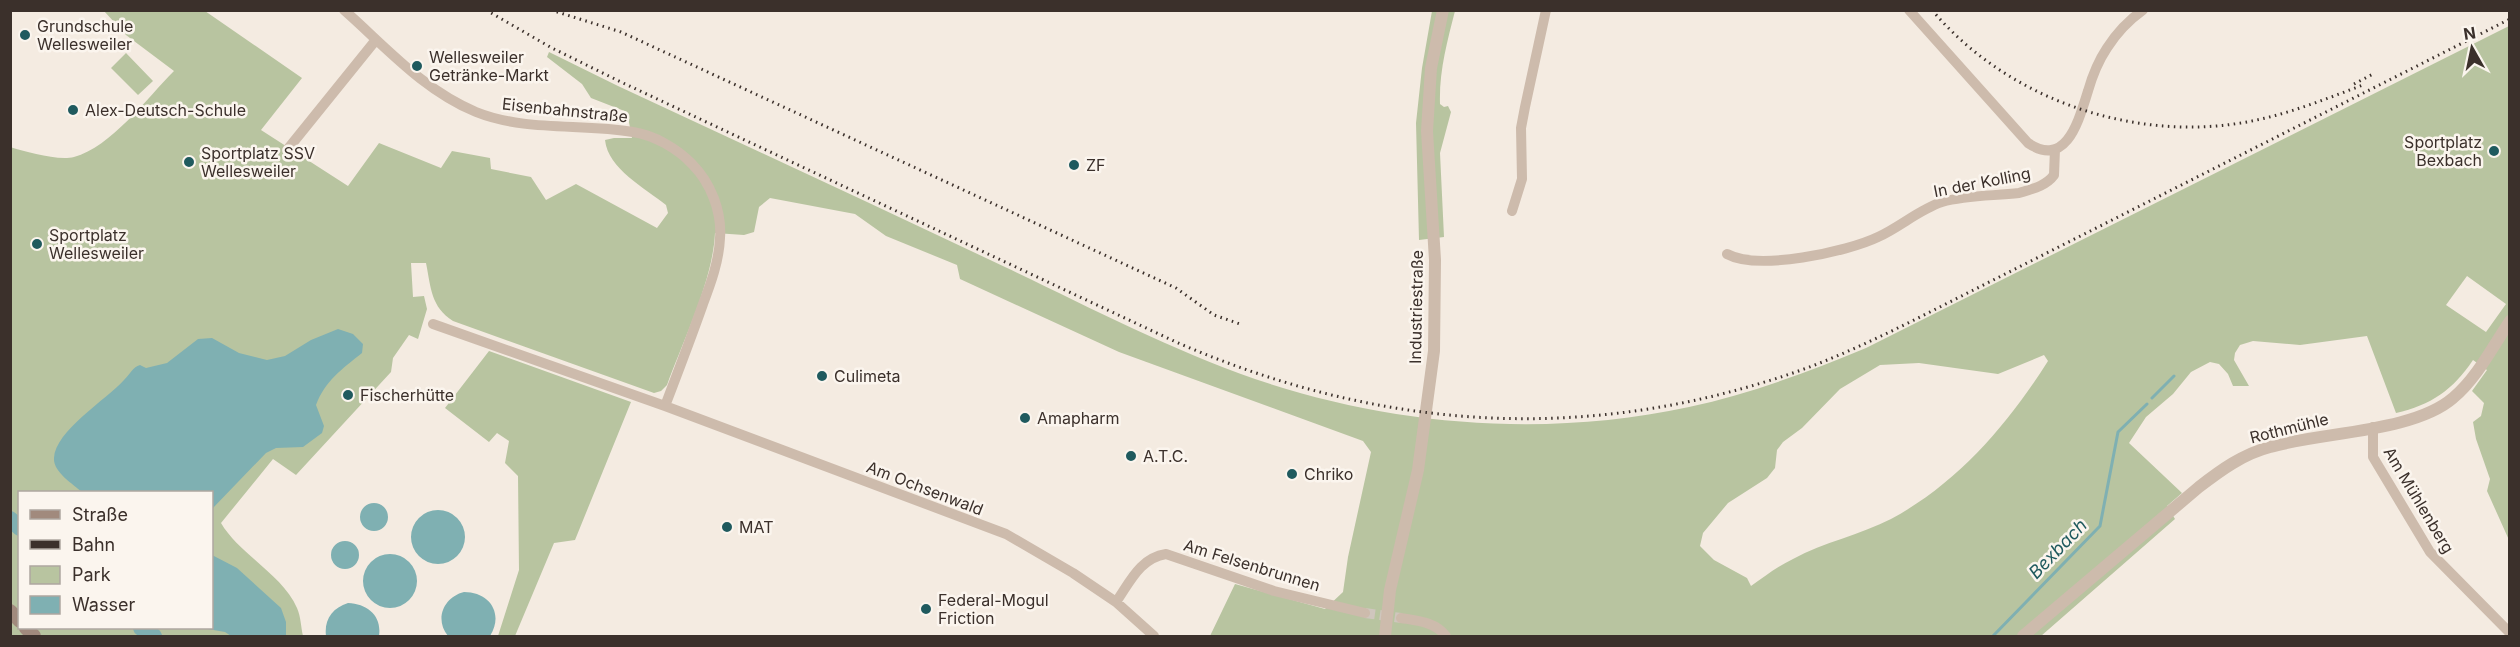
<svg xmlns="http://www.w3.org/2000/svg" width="2520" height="647" font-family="Inter,sans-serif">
	<rect width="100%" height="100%" fill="#f4ebe1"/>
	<path fill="#b8c4a0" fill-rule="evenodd" d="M104,11h101l97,67 -41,52 87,56 31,-43 62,25 11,-17 38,7 1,11 40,8 15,23 30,-16 81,44 11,-15 -2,-8c-21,-17 -58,-36 -61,-65l9,-2h18l-5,-26 -36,-14 -9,-14 -35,-27 2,-5 69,34c129,60 258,120 387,181 82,39 164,82 250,112 138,47 291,59 434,28 61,-13 119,-35 177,-59l643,-322v514l-22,-49 3,-12 -14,-40 -3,-17 8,-6 3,-13 -12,-12 15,-21 -14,-10c-20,30 -42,45 -77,53l-29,-77 -67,9 -47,-4 -13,4 -5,8 -1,7 15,26h-16l-5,-12 -9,-10 -9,-2 -19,10 -18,22 -27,23 -17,26 53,50 -15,13 8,13 -134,117h-831l25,-52 90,25 18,-17 5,-35 23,-105 -8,-11 -244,-89 -159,-73 -3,-14 -71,-29 -31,-22 -85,-16 -11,9 -5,25 -10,3 -29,-2c-2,47 -32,108 -48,152l-6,6 -7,2 -201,-72c-22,-14 -22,-33 -27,-58h-15l2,34 11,-1 3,13 -9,30 -9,-4 -16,23 -2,14 -95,103 -23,-16 -52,64c18,31 62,52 76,85 4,9 4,20 6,28h-292l-1,-489c17,5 48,14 64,10 37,-10 73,-59 100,-86l-48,-36zM2467,276l39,28 -20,28 -40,-27zM2044,355l4,6c-40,63 -90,122 -157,158 -31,16 -67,23 -98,40 -15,7 -29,18 -42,27l-4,-8 -33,-18 -14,-14 3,-13 25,-30 39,-25 8,-10 2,-18 6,-8 19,-14 38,-39 40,-24 39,-2 79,11zM20,492h192v136h-192z
		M1432,11h23c-8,31 -16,61 -15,93l4,3 4,-1 3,6 -11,41 4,84 -25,3 -3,-117 6,-55z
		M126,53l27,28 -15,14 -27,-27z
		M489,351l142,51 -56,138 -21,3 -39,93h-17l21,-66 -1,-94 -13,-13 4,-22 -12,-8 -8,9 -44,-34z"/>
	<path fill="#7fb0b2" d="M338,329l15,5 10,10 -1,9c-20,16 -37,28 -46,52l8,21 -2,7 -19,14 -27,1 -10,5 -54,56v-17h-130c-9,-8 -29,-20 -28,-34 1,-27 53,-59 70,-78 6,-6 9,-13 16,-15l6,3 21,-5 31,-24 14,-1 27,15 28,7 18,-4 26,-16z
		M360 517a14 14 0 1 1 28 0a14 14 0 1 1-28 0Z
		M411 537a27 27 0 1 1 54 0a27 27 0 1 1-54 0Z
		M331 555a14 14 0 1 1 28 0a14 14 0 1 1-28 0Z
		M363 581a27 27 0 1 1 54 0a27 27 0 1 1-54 0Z
		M212,555l25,13 44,40 5,14v14h-55l-6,-4 -23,-4h10z
		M464,592c26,0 40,22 26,44h-42c-14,-17 -4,-39 16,-44z
		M348,603c20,1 34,13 31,33h-53c-2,-16 6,-28 22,-33z"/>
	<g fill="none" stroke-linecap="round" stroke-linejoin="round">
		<path stroke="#7fb0b2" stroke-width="3" d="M2152,398l22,-22
			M1993,636l107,-110 18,-94 29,-28"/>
		<path stroke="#7fb0b2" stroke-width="16" d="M10,519l10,9
			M141,628l13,8"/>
		<path stroke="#cfc6bd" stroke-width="10" stroke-dasharray="10 5" stroke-linecap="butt" d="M1365,613l36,5"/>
		<path stroke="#cdbbac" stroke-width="10" d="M344,10c42,37 79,80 132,102 50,20 106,11 157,20 21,3 45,17 59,32 19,19 30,48 28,74 -1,23 -9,45 -17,66 -12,34 -25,68 -38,102
			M1909,10l119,133c39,26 51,-24 60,-52 4,-14 11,-31 19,-43 9,-14 22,-28 36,-38
			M287,150l88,-109
			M1512,211l10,-32 -1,-51 4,-21 21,-97
			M1727,254c31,17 120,-2 151,-17 22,-10 42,-28 64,-35 25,-7 52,-6 77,-9 13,-4 27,-7 35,-18l1,-26
			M433,324l232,82 341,128 67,39 43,29 38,34
			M2373,427v30l57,95 80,81
			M1116,602c14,-20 24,-44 50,-48l108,37 91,22
			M1401,618c18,3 34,4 45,18"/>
		<path stroke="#cdbbac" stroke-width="12" d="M1385,636l5,-46 28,-120 16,-119 1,-91 -8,-129 4,-63 12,-58
			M2023,636l176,-149c22,-17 44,-33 71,-40 52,-15 144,-15 183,-49 24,-20 40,-52 57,-77"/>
		<path stroke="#a18a7d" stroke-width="14" d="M10,611l10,10
			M26,628l8,8"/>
		<path stroke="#3b302b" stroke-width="3" stroke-dasharray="1.5 4.5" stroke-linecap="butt" d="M486,10l66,38 69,34 555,260c193,84 389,102 592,39 54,-16 104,-40 154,-65l588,-297
			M551,10l70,22 555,256 38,27 26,9
			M1932,10c74,88 197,131 309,113 43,-7 82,-23 122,-38
			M2354,84l21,-11"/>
	</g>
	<g fill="#1f5a5e" stroke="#fbf5ee" stroke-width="2">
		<circle cx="25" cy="35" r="6"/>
		<circle cx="417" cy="66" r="6"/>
		<circle cx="73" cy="110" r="6"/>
		<circle cx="2494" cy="151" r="6"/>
		<circle cx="189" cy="162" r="6"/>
		<circle cx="1074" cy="165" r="6"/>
		<circle cx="37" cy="244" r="6"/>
		<circle cx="822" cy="376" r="6"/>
		<circle cx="348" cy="395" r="6"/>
		<circle cx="1025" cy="418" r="6"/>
		<circle cx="1131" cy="456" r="6"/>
		<circle cx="1292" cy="474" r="6"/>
		<circle cx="727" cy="527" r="6"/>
		<circle cx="926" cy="609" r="6"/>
	</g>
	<g text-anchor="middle" stroke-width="5" stroke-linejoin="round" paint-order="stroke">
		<g font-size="16" fill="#3b302b" stroke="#fbf5ee" text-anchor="start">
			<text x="37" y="32">Grundschule<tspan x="37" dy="18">Wellesweiler</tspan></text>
			<text x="429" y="63">Wellesweiler<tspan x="429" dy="18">Getränke-Markt</tspan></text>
			<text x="85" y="116">Alex-Deutsch-Schule</text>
			<text x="2482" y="148" text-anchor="end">Sportplatz<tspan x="2482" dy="18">Bexbach</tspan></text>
			<text x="201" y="159">Sportplatz SSV<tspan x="201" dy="18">Wellesweiler</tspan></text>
			<text x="1086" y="171">ZF</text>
			<text x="49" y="241">Sportplatz<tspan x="49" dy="18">Wellesweiler</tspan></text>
			<text x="834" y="382">Culimeta</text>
			<text x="360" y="401">Fischerhütte</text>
			<text x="1037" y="424">Amapharm</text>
			<text x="1143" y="462">A.T.C.</text>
			<text x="1304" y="480">Chriko</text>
			<text x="739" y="533">MAT</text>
			<text x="938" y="606">Federal-Mogul<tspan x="938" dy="18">Friction</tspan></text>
		</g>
		<g font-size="16" fill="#3b302b" stroke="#fbf5ee">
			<text transform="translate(565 110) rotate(6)" y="6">Eisenbahnstraße</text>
			<text transform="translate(1982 182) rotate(-11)" y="6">In der Kolling</text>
			<text transform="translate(1416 307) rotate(-89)" y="6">Industriestraße</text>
			<text transform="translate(2289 428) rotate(-14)" y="6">Rothmühle</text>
			<text transform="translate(925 488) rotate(21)" y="6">Am Ochsenwald</text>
			<text transform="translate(2419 500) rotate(59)" y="6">Am Mühlenberg</text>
			<text transform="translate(1252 565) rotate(17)" y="6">Am Felsenbrunnen</text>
		</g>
		<g font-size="18" font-style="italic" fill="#1f5a5e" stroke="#fbf5ee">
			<text transform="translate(2058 549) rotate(-46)" y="6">Bexbach</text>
		</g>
	</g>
	<rect width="2520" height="647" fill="none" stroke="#3b302b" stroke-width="24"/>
	<rect x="18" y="491" width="195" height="138" fill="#fbf5ee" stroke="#aea6a0" stroke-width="1.5"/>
	<rect x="30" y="510" width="30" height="9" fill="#a18a7d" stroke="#aea6a0" stroke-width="1.5"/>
	<text x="72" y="521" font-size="18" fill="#3b302b">Straße</text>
	<rect x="30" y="540" width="30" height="9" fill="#3b302b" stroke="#aea6a0" stroke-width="1.5"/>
	<text x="72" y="551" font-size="18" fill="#3b302b">Bahn</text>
	<rect x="30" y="566" width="30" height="18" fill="#b8c4a0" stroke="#aea6a0" stroke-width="1.5"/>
	<text x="72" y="581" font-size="18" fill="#3b302b">Park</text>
	<rect x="30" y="596" width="30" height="18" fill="#7fb0b2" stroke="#aea6a0" stroke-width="1.5"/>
	<text x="72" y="611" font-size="18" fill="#3b302b">Wasser</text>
	<g transform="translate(2472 48) rotate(351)" stroke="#fbf5ee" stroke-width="4.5" paint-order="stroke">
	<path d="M0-4.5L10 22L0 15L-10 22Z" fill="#3b302b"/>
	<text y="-9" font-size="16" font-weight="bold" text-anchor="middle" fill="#3b302b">N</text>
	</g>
</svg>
